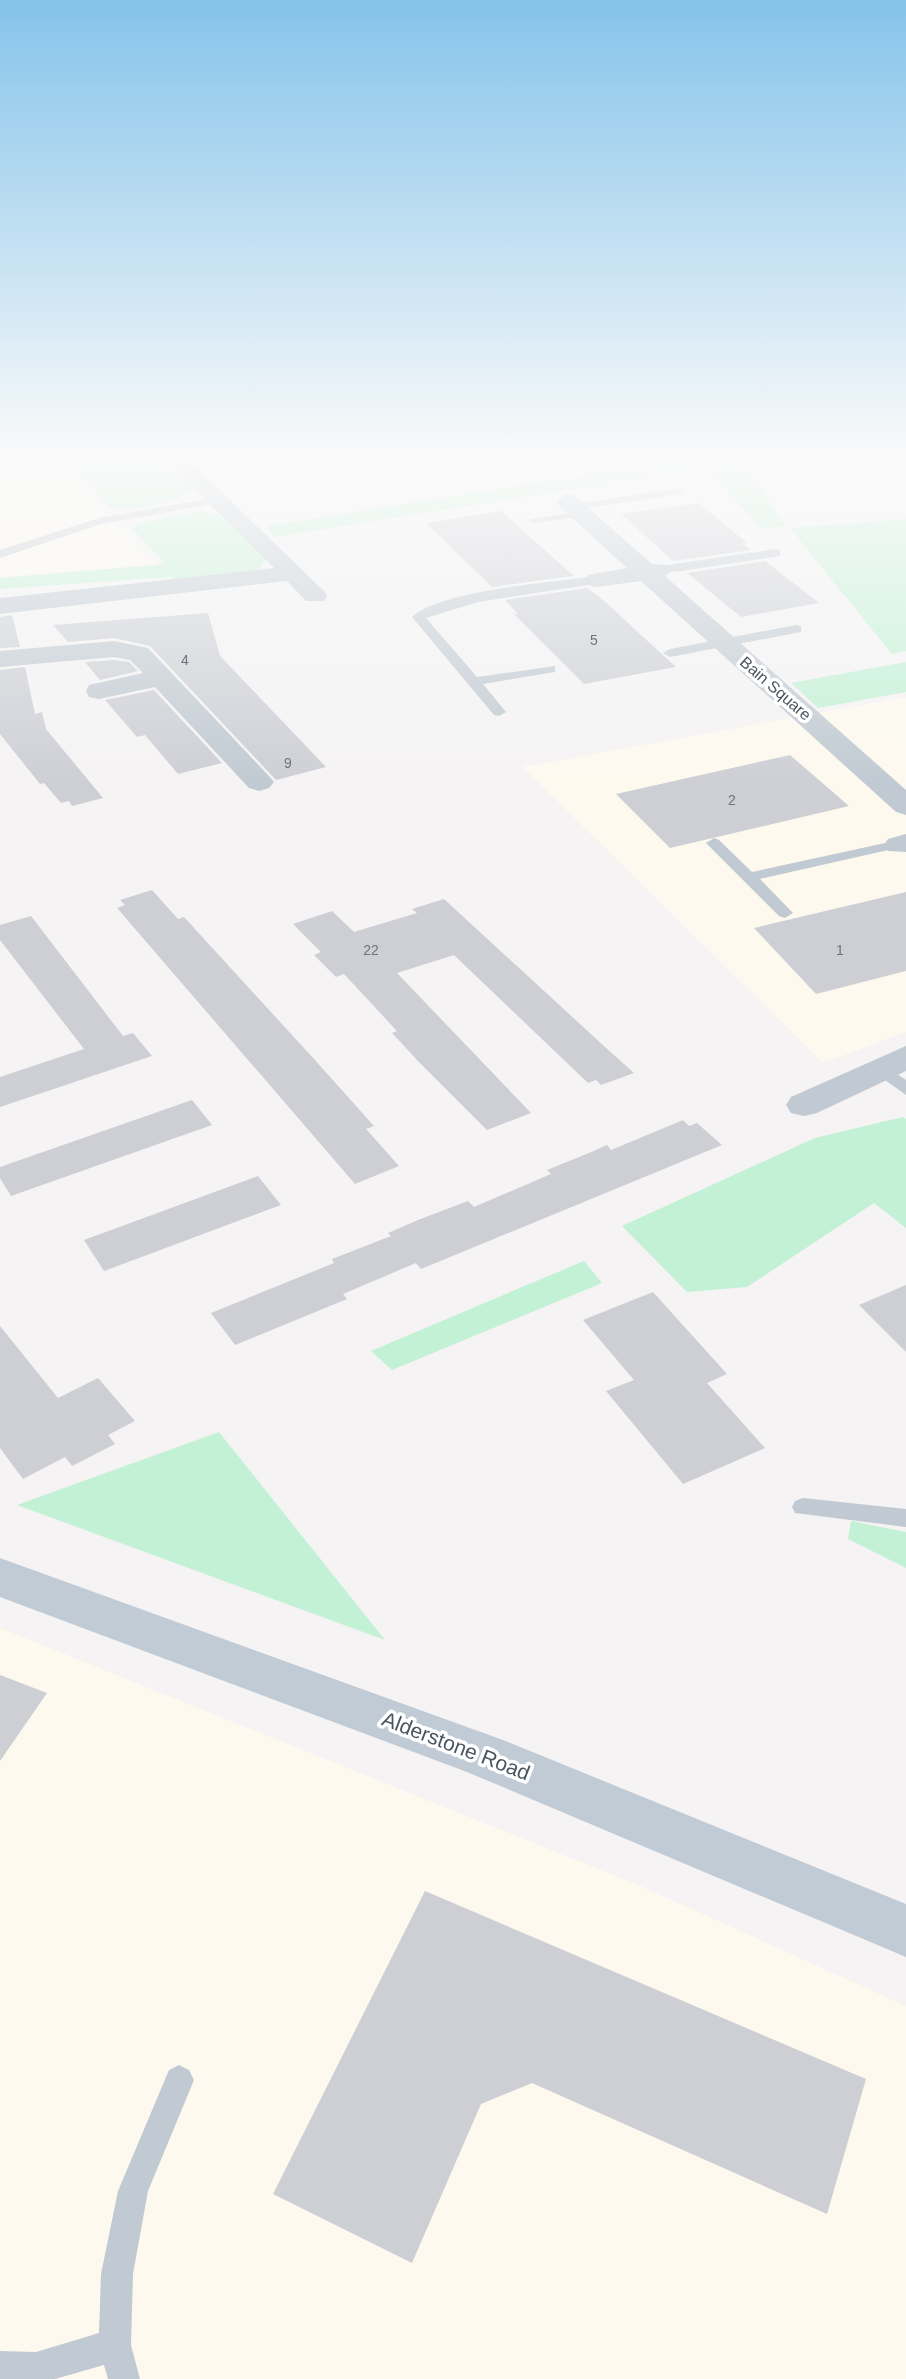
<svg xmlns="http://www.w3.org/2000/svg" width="906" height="2379" font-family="Arial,sans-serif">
	<rect width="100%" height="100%" fill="#f5f3f3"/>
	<path fill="#fdf9ef" d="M0,452h53l50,60 54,53 -157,12z
		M906,697v335l-83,31 -300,-296z
		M0,1628l643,259 263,119v373h-906z"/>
	<path fill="#c3f1d5" d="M63,452h88l45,37c-22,14 -61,22 -87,19z
		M697,452h41l48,75 -25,1 -55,-60 -431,69 -9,-11 434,-69z
		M200,511l19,4 48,43 -12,15 -61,12 -24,-8 -170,12v-11l165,-14 -33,-36 18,-7z
		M906,519v132l-14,3 -102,-126z
		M906,662v30l-88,16 -27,-25z
		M903,1117l3,2v109l-32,-25 -127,84 -60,5 -65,-66 193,-88z
		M584,1261l18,22 -210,87 -21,-19z
		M219,1432l166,208 -368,-135z
		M851,1521l55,11v36l-58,-29z"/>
	<path fill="#cdcfd5" d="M699,503l48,40h-5l9,7 -78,11 -52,-47z
		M501,511l73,65 -82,11 -66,-64z
		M765,561l54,42 -78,14 -54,-44z
		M587,588l15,11 74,68 -92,17 -70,-70h4l-13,-14z
		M208,613l12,43 106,111 -50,13 -126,-134 -36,-8 -46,4 -15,-17z
		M12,615l8,32 -20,1v-31z
		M114,660l15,2 9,9 -38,9 -15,-18z
		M25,667l10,47 7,-2 4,17 57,69 -31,8 -3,-5 -8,2 -17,-20 -4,1 -40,-50v-64z
		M154,690l68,73 -44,11 -33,-39 -8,2 -32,-37z
		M790,755l59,51 -179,42 -54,-54z
		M152,890l26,29 6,-2 130,142 60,67 -8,3 33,37 -44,18 -238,-276 8,-3 -5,-5z
		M906,892v79l-90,23 -62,-66z
		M444,899l161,148 29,26 -33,12 -5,-5 -8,3 -134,-128 -57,18 134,140 -44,17 -69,-69 -26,-28 5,-2 -53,-57 -8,3 -22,-22 7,-3 -28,-28 39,-13 22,21 63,-19 -5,-4z
		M31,916l92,120 10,-3 19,23 -152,51v-30l84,-28 -84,-109v-15z
		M192,1100l20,25 -201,71 -11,-18v-11z
		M683,1120l6,6 8,-3 25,22 -301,124 -5,-6 -73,31 4,5 -112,46 -24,-32 123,-50 -2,-4 59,-23 -3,-3 30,-13 50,-19 6,6 77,-33 -4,-4 42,-17 18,-8 4,5z
		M258,1176l23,29 -177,66 -20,-31z
		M906,1285v67l-47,-47z
		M653,1292l74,82 -20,9 58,65 -82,36 -77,-93 28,-11 -51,-60z
		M0,1326l58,72 40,-20 37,43 -27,14 7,9 -43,22 -7,-9 -42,22 -23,-31z
		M0,1675l47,18 -47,68z
		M425,1891l441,188 -39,135 -295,-131 -51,21 -69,159 -139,-69z"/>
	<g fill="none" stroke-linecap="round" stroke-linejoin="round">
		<path fill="#c1cad2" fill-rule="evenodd" d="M677,489l6,3 -2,2 -107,16 -6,-3 6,-3z
			M219,497l4,1v4l-122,22 -101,34v-8l99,-32z
			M581,511l4,1v4l-51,7 -6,-3z
			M776,549l4,1v6l-106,16 -6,-4 6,-4z
			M597,576l4,1v6l-123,19 -52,16 51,59 78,-11v6l-72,12 23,28 -7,4 -5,-1 -82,-98c28,-27 144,-35 185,-41z
			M796,625l5,1v6l-131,25 -7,-4 7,-4z
			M714,838l5,2 33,32 147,-32 7,6 -146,33 33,34 -8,5 -6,-2 -73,-73z
			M880,1063l26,17v15l-32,-23 -3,-4z
			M803,1498l103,11v18l-111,-14 -3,-6 3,-6z
			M179,2065l10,5 5,10 -46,111 -15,83 -2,71 9,34h-32l-4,-14 -49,14h-55v-28l36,1 63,-19 2,-59 17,-83 51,-121z"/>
		<path fill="#c1cad2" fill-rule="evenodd" d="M157,452h23l144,139 3,5 -3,5h-18l-19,-20 -287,33v-16l274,-30z
			M567,494l8,2 77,68 19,1 3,5 -9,6 241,214v25l-10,-3 -255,-231 -44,6 -9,-2 -3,-5 3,-5 39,-7 -68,-62 -3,-5z
			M114,641l34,7 121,128 5,6 -5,6 -10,3 -10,-3 -94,-101 -56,12 -10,-2 -3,-6 3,-6 54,-12 -13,-13 -16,-3 -114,10v-16z
			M906,834v18l-18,-1 -4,-6 4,-6z
			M906,1046v25l-89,42 -13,3 -13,-3 -5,-8 5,-8z"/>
		<path fill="#c1cbd6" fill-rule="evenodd" d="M0,1558l503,182 403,164v53l-439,-185 -467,-175z"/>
	</g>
	<linearGradient id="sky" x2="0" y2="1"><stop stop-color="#85c3ea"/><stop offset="0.58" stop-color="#fafafa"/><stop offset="1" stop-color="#fafafa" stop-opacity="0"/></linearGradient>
	<rect width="906" height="785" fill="url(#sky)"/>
	<g text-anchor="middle" stroke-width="7" stroke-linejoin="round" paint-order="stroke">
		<g font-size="14" fill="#6b747e">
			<text x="594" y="645">5</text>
			<text x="185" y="665">4</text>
			<text x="288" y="768">9</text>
			<text x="732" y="805">2</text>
			<text x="371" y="955">22</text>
			<text x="840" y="955">1</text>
		</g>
		<g font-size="16" fill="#4a5661" stroke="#fff">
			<text transform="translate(776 688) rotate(41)" y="6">Bain Square</text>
		</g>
		<g font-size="21" fill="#4a5661" stroke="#fff">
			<text transform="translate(456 1746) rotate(21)" y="7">Alderstone Road</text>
		</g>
	</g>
</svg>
